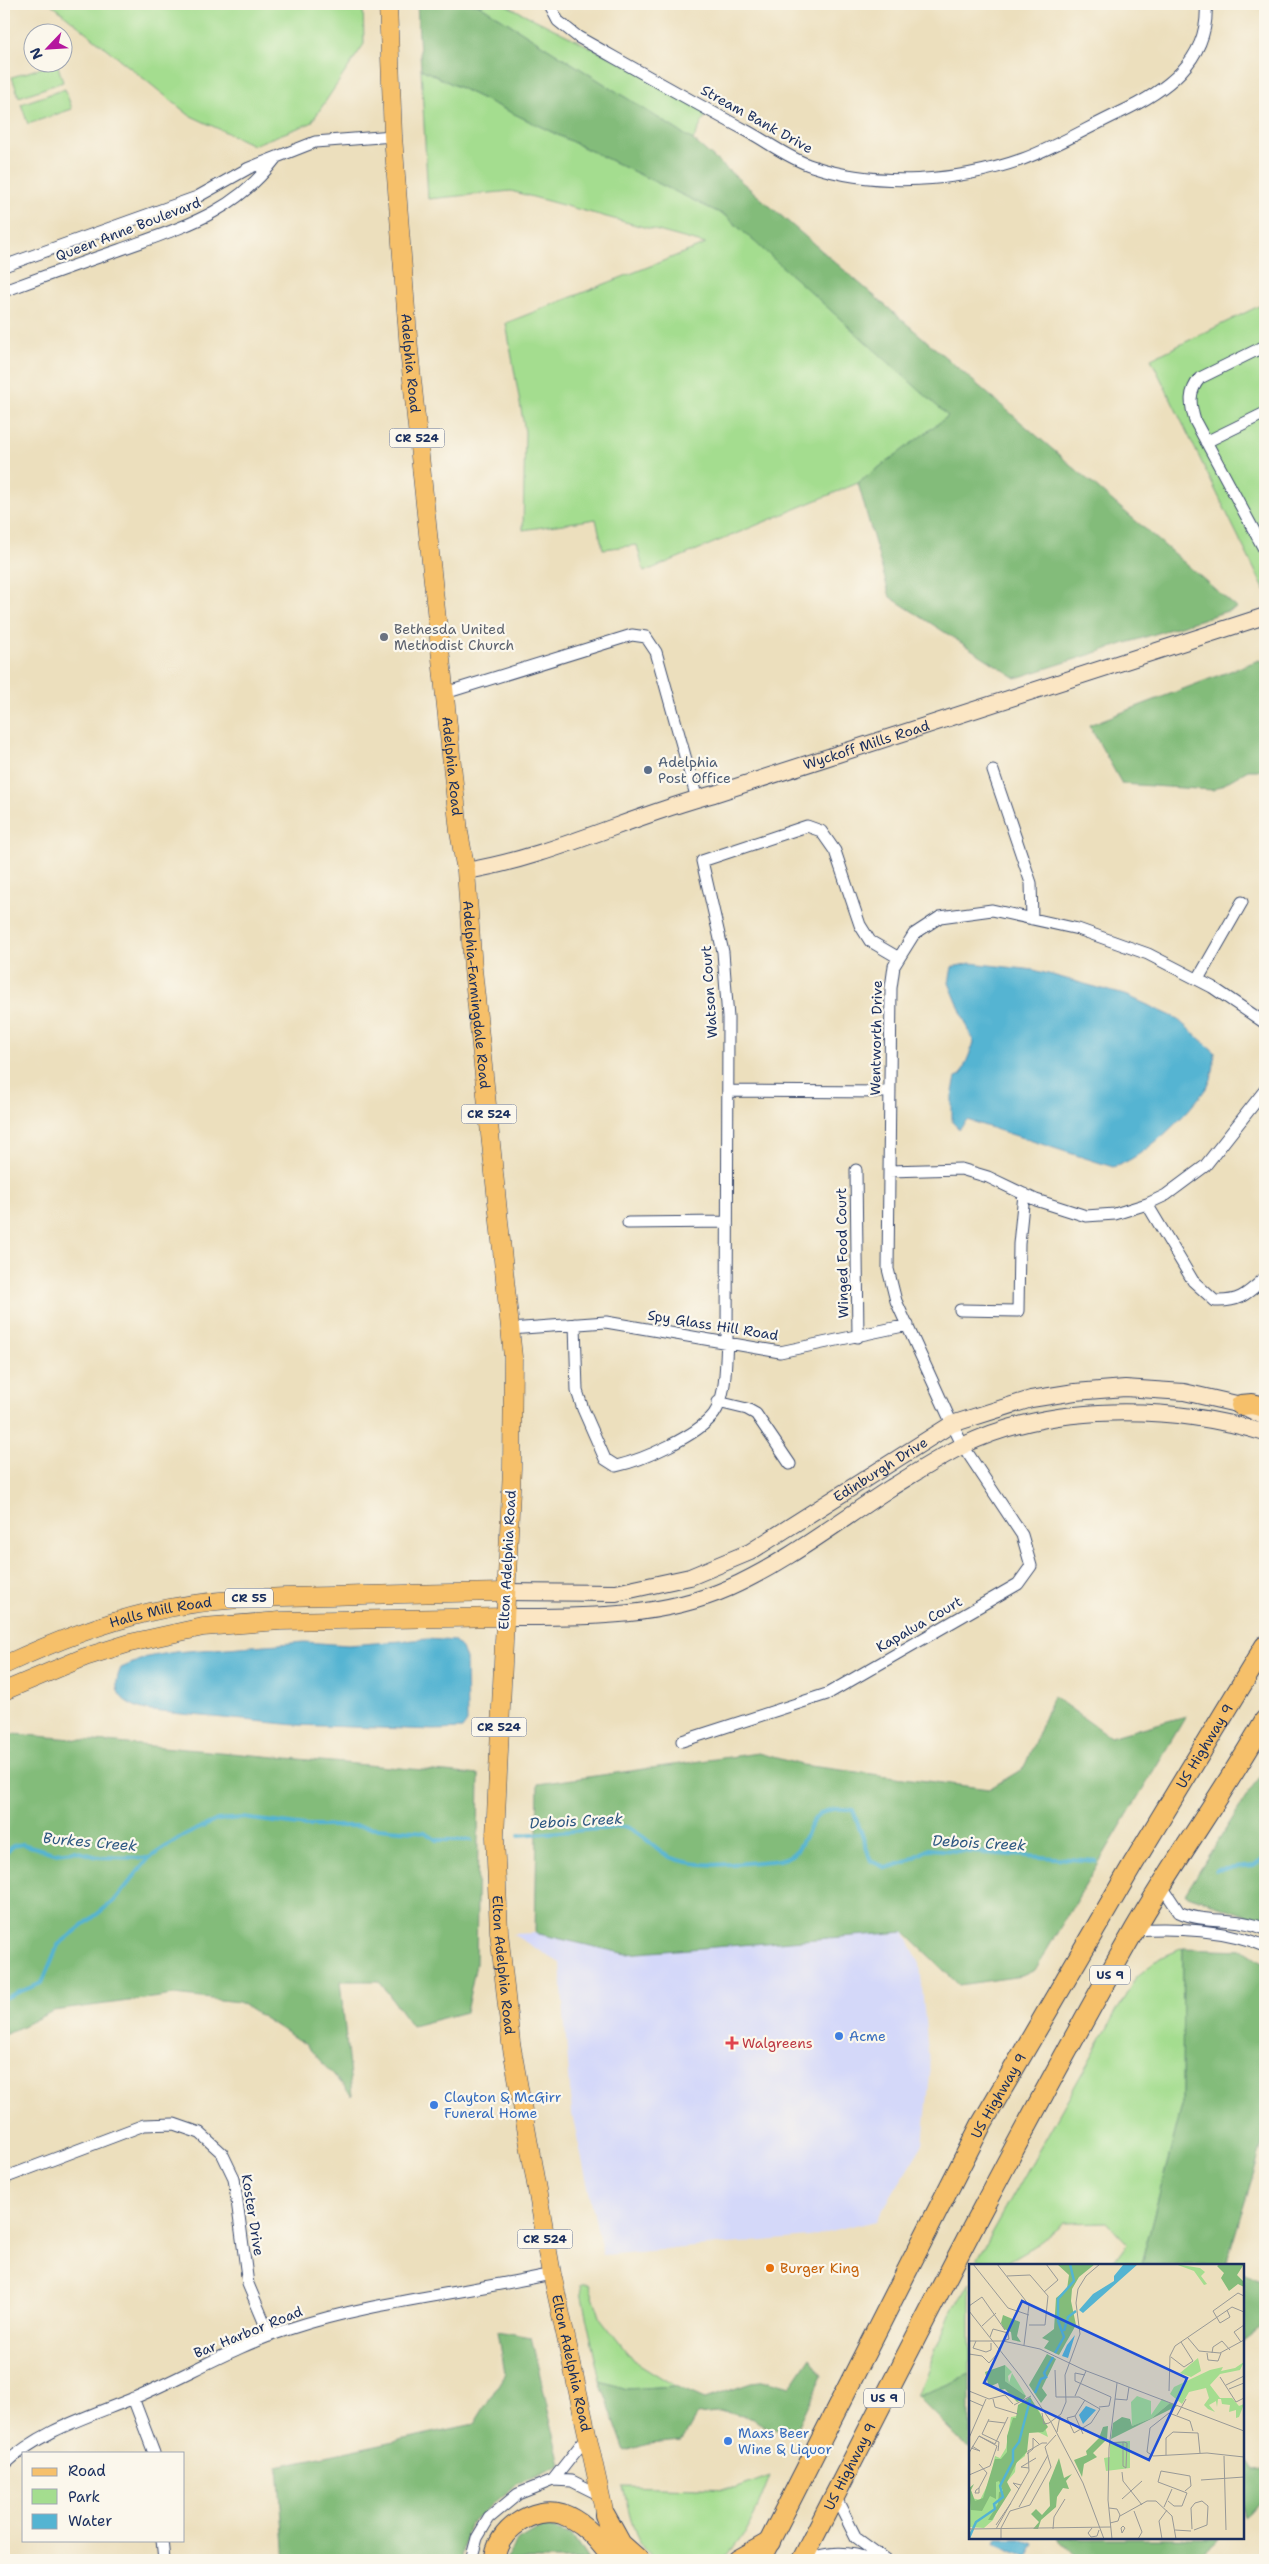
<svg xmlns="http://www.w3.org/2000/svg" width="1269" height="2564" font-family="'Shantell Sans',sans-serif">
	<rect width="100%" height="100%" fill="#fbf7ec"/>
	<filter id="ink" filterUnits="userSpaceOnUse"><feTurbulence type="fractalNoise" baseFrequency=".02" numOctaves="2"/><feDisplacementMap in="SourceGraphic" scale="10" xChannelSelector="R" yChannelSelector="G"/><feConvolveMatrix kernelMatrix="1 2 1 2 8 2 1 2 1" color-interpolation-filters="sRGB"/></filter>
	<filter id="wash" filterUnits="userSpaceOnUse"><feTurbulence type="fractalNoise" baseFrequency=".0096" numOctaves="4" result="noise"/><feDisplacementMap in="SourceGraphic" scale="20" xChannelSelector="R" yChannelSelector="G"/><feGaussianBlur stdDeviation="1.12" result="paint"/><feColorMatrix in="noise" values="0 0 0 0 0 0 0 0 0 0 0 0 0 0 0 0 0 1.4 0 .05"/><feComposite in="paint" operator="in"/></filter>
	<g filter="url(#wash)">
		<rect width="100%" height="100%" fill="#ecdfbd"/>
		<path fill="#d4d8f9" d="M904,1932l16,32 10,110 -7,70 -47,77 -67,16 -206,18 -31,-141 -12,-151 -48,-29 23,-1 91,21z"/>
		<path fill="#a4dd8f" stroke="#608676" d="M51,4h312l1,40 -53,79 -58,22 -64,-30z
			M478,4h26l206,103 -17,33z
			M57,63l6,19 -44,15 -7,-20z
			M421,69l305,147 223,200 -91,67 -214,89 -7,-27 -34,4 -7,-30 -73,11 2,-98 -19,-109 200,-79 -195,-53 -83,8z
			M65,89l7,20 -44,15 -7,-20z
			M1265,303v288l-114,-232z
			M1183,1948l-1,158 -41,159h-30l16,-22 -20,-21 -43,1 -28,22 -29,17h-31l160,-285 24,-19z
			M970,2283v92l-53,22 33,-83z
			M581,2284h8l12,35 32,41 42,26 -48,3 -27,-8 -18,-84z
			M770,2476c-8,21 -30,81 -55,84 -19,3 -39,0 -58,0 -24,-15 -28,-49 -34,-74l112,3z"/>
		<path fill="#83bc7a" stroke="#4f766c" d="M417,4h61l215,136 544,468 -221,70 -126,-81 -32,-114 90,-67 -222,-200 -305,-147z
			M1259,660l6,3v107h-17l-35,20 -91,-6 -33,-59z
			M1053,1696l57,41 76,-21 -151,254 -13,6 -63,9 -55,-53 -278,22 -91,-21 3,-149 220,-31 44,12 187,24 35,-21z
			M4,1733l475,42 -3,189 -10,48 -54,14 -33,-45h-39l12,115 -46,-51 -67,-43 -65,-7 -121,16 -49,24z
			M1265,1767v155l-80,-28z
			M1183,1948l61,2 21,14v171l-39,130h-85l41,-159z
			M1243,2273l22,11v41l-22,17z
			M498,2331l33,6 30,128 -44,19 -47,39 -9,37h-176l-7,-94 196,-42 31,-50z
			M810,2357l12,19 -24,51 -27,3 -18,-11 -27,-7 -29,3 -15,26 -34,3 -23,7 -25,-70 27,8 48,-3 30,13 46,-16 18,-2 21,6z
			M970,2375v75l-53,-53z
			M1243,2455l11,16 11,-1v28l-22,19z
			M544,2526l28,9 16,25h-84l15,-19z
			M1058,2538h160l-27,22h-110z"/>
		<path fill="#54b4d2" stroke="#387298" d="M971,963l63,7 94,26 48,22 39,34c-1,11 -1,25 -8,35 -19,27 -62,71 -94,80l-146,-47 -8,9 -7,-7v-25l4,-20 5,-2 13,-32 -25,-60 3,-16z
			M428,1639l27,2 7,7 4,11 1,63 -5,7 -28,1 -138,-5 -145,-14c-24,-5 -43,-16 -30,-43l26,-11 28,-5 130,-10 43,3z
			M997,2538h25l12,6 -7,14 -32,-15z"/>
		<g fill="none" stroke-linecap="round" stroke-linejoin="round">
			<path stroke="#54b4d2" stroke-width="4" d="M519,1835c27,-2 53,-4 80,-6 8,0 19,-3 27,-2 13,3 31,24 44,30 32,13 69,6 102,4 49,-3 19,-61 81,-51l18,51 15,7 20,-6 23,-13 167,12
				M4,1855l9,-9 9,-2 32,9 21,-2 23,6 51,1
				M1216,1870l38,-4 11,-8
				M4,1998l38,-15 16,-38 57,-45 34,-42 32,-21 36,-17 26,-2 63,8h48l71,6 11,8h35"/>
		</g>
	</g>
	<g filter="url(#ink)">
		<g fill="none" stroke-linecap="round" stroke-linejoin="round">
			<g stroke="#3a496c" stroke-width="13">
				<path id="street" d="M549,4l9,17 20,16c57,32 113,64 171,95 20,11 41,27 63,34 66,22 146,16 211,-7 33,-12 64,-31 96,-46 45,-21 91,-52 87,-109
					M4,266l193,-69 52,-29 66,-26 78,-6
					M4,291c38,-14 77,-28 115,-41 63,-23 114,-36 156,-91
					M1265,346l-65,32c-12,14 -10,26 -5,43l70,130
					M1206,442l59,-29
					M445,693l187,-58 14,2 10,15 41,147
					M993,771l38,112 1,36
					M1198,979l44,-77
					M728,1091l162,1
					M856,1170l2,167
					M889,1171l72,-2 27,8 48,23 50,16 29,-2 32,-10 19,-9 39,-29 60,-76
					M1147,1204l46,77 22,20c25,1 32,-7 50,-23
					M628,1223l99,-1
					M960,1310l58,1 1,-67 5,-50
					M575,1324l2,67 6,18 22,50 11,7c27,-6 81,-30 98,-52 13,-19 11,-49 13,-71l1,-325 -5,-66 -21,-91 105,-35 14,5 14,20 25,74 10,16 29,17
					M510,1329l96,-7 174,30 128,-27
					M718,1402l29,7 9,5 34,50
					M682,1741l145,-47 191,-110 13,-18 -9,-31 -59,-89 -11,-22 -56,-123 -8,-32 3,-281 3,-22 20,-32 26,-17 52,-7 86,19 70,25 64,33 53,36
					M1161,1885l18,27c26,12 58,4 86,17
					M1135,1930c40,-3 93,0 130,16
					M4,2178l140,-53 30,-1 26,9 22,20 12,25 14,106 22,52
					M133,2398l21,55
					M4,2465c37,-35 84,-48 130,-67 52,-22 101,-52 155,-69 85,-28 176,-36 263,-55
					M553,2480l19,1 28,14
					M835,2496l21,42 30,22
					M162,2540l2,20
					M471,2560l6,-22 12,-20 29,-24 35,-14 34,-43
					M805,2560c25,-8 42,-10 67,0"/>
			</g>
			<g stroke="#3a496c" stroke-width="18">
				<g id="secondary">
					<path id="s1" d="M466,871c86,-14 164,-55 248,-77l551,-178"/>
					<path id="s2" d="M505,1592l111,1 74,-16 60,-25 202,-128 79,-25 44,-7 50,-4 59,4 57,13 24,12"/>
					<path d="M505,1617c75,0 154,2 224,-29 58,-26 110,-67 163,-101 23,-14 46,-29 70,-41 90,-44 210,-41 303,-13"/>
				</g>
			</g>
			<g stroke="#3a496c" stroke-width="19">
				<g id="primary">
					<path id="s3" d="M388,4l5,132 16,214 50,482 7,39 7,98 40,388 -1,111 -17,369 4,95 12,111 41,231 56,255"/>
					<path id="s4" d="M4,1665c47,-22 95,-41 146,-53 59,-14 120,-15 181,-16 58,-2 116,-3 174,-4"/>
					<path d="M4,1691l81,-34 45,-14 73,-16 77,-6 225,-4"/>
				</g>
			</g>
			<g stroke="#3a496c" stroke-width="22">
				<g id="highway">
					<path d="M1241,1405l11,-1 13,3"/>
					<path d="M605,2515l16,29 18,16"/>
					<path d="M495,2560c0,-29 39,-55 67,-46 22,8 39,28 51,46"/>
					<path d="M738,2560l32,-18"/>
					<path id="s5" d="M760,2560l221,-435 152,-261 132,-218"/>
					<path id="s6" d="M802,2560c108,-212 215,-424 333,-631 41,-71 90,-138 130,-209"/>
				</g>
			</g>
			<use href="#street" stroke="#fff" stroke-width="11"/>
			<use href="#secondary" stroke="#fbe6c4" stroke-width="16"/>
			<use href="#primary" stroke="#f6c06b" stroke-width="18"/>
			<use href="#highway" stroke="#f6c06b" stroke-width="20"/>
		</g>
	</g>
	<circle fill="#6b7280" stroke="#fbf7ec" stroke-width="2" cx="384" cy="637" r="5"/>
	<circle fill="#5c6f8a" stroke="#fbf7ec" stroke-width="2" cx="648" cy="770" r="5"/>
	<g fill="#3f7fe0" stroke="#fbf7ec" stroke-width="2">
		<circle cx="839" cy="2036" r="5"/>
		<circle cx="434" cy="2105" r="5"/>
		<circle cx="728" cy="2441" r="5"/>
	</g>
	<path fill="#e0444e" stroke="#fbf7ec" stroke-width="2" d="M729.5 2035.5h5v5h5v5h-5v5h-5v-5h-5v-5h5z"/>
	<circle fill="#e8710a" stroke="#fbf7ec" stroke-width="2" cx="770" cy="2268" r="5"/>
	<g text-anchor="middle" stroke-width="4.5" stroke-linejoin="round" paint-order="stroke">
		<g fill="#fbf7ec" stroke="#5e6b89" stroke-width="1">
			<rect x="389.5" y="428.5" width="55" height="19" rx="4"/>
			<rect x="461.5" y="1104.5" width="55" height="19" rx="4"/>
			<rect x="225" y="1588.5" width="48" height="19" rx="4"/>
			<rect x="471.5" y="1717.5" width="55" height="19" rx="4"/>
			<rect x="1090" y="1965.5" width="40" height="19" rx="4"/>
			<rect x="517.5" y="2229.5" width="55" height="19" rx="4"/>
			<rect x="864" y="2388.5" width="40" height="19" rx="4"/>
		</g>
		<g font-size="12" font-weight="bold" fill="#1b2f5e">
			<text x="417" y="442">CR 524</text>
			<text x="489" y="1118">CR 524</text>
			<text x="249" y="1602">CR 55</text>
			<text x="499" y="1731">CR 524</text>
			<text x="1110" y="1979">US 9</text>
			<text x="545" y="2243">CR 524</text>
			<text x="884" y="2402">US 9</text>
		</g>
		<g font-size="14" fill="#1b2f5e" stroke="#fbf7ec">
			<text transform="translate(757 119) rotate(29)" y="5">Stream Bank Drive</text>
			<text transform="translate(128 229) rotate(-21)" y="5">Queen Anne Boulevard</text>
			<text dy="5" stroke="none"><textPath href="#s3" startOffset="360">Adelphia Road</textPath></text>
			<text dy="5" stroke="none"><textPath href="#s1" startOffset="420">Wyckoff Mills Road</textPath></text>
			<text dy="5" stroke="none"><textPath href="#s3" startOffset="765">Adelphia Road</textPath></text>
			<text transform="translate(709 992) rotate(-94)" y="5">Watson Court</text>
			<text dy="5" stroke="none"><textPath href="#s3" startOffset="995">Adelphia-Farmingdale Road</textPath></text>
			<text transform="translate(876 1038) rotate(-89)" y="5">Wentworth Drive</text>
			<text transform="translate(842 1253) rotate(-91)" y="5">Winged Food Court</text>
			<text transform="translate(713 1325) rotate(9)" y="5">Spy Glass Hill Road</text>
			<text dy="5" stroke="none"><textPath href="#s2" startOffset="406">Edinburgh Drive</textPath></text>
			<text transform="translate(507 1560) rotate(-87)" y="5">Elton Adelphia Road</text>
			<text dy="5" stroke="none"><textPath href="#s4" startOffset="166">Halls Mill Road</textPath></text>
			<text transform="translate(919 1624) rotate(-30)" y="5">Kapalua Court</text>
			<text dy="5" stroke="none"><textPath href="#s5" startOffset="928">US Highway 9</textPath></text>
			<text dy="5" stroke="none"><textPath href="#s3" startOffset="1968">Elton Adelphia Road</textPath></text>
			<text dy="5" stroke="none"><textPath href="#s5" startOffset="522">US Highway 9</textPath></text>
			<text transform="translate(253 2215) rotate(81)" y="5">Koster Drive</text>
			<text transform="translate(248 2332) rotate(-22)" y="5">Bar Harbor Road</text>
			<text dy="5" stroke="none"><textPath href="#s3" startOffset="2372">Elton Adelphia Road</textPath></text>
			<text dy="5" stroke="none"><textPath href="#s6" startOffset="105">US Highway 9</textPath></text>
		</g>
		<g font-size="14" fill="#5b616d" stroke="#fbf7ec" text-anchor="start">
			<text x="394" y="634">Bethesda United<tspan x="394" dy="16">Methodist Church</tspan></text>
		</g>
		<g font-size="14" fill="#4e5e75" stroke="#fbf7ec" text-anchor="start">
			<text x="658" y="767">Adelphia<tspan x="658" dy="16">Post Office</tspan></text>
		</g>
		<g font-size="14" fill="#366cbe" stroke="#fbf7ec" text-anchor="start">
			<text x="849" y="2041">Acme</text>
			<text x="444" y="2102">Clayton &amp; McGirr<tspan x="444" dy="16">Funeral Home</tspan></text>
			<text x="738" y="2438">Maxs Beer<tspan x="738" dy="16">Wine &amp; Liquor</tspan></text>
		</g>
		<g font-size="14" fill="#be3a42" stroke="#fbf7ec" text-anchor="start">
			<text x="742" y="2048">Walgreens</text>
		</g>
		<g font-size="14" fill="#c56008" stroke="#fbf7ec" text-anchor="start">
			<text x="780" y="2273">Burger King</text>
		</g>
		<g font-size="15" font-style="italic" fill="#2c5781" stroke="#fbf7ec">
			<text transform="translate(576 1821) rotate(-3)" y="5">Debois Creek</text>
			<text transform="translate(90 1842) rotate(5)" y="5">Burkes Creek</text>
			<text transform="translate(979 1843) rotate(3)" y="5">Debois Creek</text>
		</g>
	</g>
	<g transform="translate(969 2264)">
		<rect width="275" height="275" fill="#ecdfbd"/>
		<path d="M206,0l25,4 5,4 -4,4 6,8 -3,1 -10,-14zM229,94l3,13 -10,6 -11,-4zM275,98l-4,8 -20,4 -10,11 10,13h12l7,8 5,-2 -5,13 -3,1v-8l-7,2 1,-7 -8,-1 -1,-5h-3l-1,8 -1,-6 -7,4 6,7 -7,-3 -4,-4 5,-7 -3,-10 -17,4 -7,12 -12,-10 4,-7 36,-17 13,-3 -2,4 14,-3zM36,101l7,7 -4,4 1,7 3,-10 14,23 -21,-15zM168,132l14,5v14l11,-16 8,4 -18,15 -20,8 -1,-24zM61,133l11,17 7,23 -14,-7 -6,2 -3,24 -9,7 -1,9 -9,11 2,4 -15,33 -9,8 -15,-1v-37l3,8 8,2 10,-20 5,-24 5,2 6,-10 5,-31 6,-1 2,-11zM161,177v27l-24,3 -2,-13 6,-1v-15z" fill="#a4dd8f"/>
		<path d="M88,0h38l-16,13 -7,12 -1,12 5,24 -17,30 -15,-7 5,-7 -7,-3 12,-9 2,-31 11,-9 2,-14zM251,0h24l-7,11 7,7v5l-6,-3 -9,7 -8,-13 3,-5 -7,-7zM34,51l17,7 -3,14 4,6 -9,-2 -1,-8 -7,-3 -3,-6zM78,90l9,5 -14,29 5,7 -6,8 -12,-18zM36,101v16l21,15 -2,3 -7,3 -12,-13 -5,1 -2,-7 -9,4 -4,-15zM61,133l18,30 -5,5 -14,1 -2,19 -10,10 -10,20 4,8 -19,30h-4l10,-16 1,-12 4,-1 -4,-10 -3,1v17l-6,-3 -8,15 -11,-1 -2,-22 5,-4 -3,6 4,11 8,-3 12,-39h6l6,-7v-16l6,-18h3l2,-13zM201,139l7,3 -66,33 2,-16 9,-6 8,2 2,7 20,-8zM139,162l-1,13 -14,14 4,4 -13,7 -2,13 -8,-17 13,-5 -1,-4 13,-13 4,-11zM90,194l5,20 8,-4 -6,7 3,8 -6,-1 -6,9 -1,10 -15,13 -3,9h-5l6,-7 -8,-8 5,-5 6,6 8,-9 -1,-23z" fill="#83bc7a"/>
		<path d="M169,0l-55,49 -4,-3 14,-16 21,-13v-5l9,-11zM106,71l-7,23 -6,-2 5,-11zM117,142l10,4 -13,14 -4,-9z" fill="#54b4d2"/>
		<path fill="none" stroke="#54b4d2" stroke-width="2.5" d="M95,67l4,-14 8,-6M86,89l9,-16 -6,-16v-22l16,-18 -4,-17M66,129l6,-14 5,-2 -2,-4 9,-16M0,274l7,-16 19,-13 -1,-5 9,-7 -3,-11 13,-25v-11l6,-8 11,-42"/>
		<path fill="none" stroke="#989997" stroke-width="1" d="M4,0l35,44 21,7M28,0l32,41 -5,40M38,12l23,-1 18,21 -3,29h-16M75,28l14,-12 -12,-16M0,42l13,-9 23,33M258,46l3,7 -10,6 -7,-12 25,-18 6,3M0,47l52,66 30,45 32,61 21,56M13,62l14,-13M21,73l3,-8 15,4 1,6 -6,2M219,74l11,13 21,2 24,-13M0,77h34l37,8 44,21 160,61M7,77l-3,7 13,4 5,-2v-7M272,78l-7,-10 10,-7M238,89l1,7 10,1 3,-8M243,89l1,-6 9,-6 8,9M0,90l13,2 7,7 9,-10M202,93l13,10 9,-6 -12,-19M86,106l1,27h23l21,12 -9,14 -17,10 -7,-15 8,-2M116,111l-10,-2v8l36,16 -2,9 -10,1M251,113l16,25 8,-4M257,121l18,-9M260,125l15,-6M0,127l20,8 16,-4 8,9M200,127l1,-35 5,-10 57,-39 12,5M106,132l11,-25M24,135l2,8 23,7M146,135l12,1 2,-13M0,136l14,6M45,141l17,-9M73,149l2,11 5,-1M208,151l9,-16M19,157l17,2M80,159l12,-9 5,-12 -1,-27 15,-41 -4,-31 2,-14 8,-13 14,-12M224,167l-3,-10 -21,-8 -19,15 -3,24 6,4 54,-3 37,4M88,168l3,-16M13,170l17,8 -1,9M13,170l7,-15M114,170l-8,-18 10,-16M10,172l16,8 13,-27M0,174l17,-39M140,179l15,-1 3,1 -1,25 -3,-2v-24M2,184l9,3 -8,-5M0,189l10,-17 18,10 -7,20 -21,9M58,190l6,-5v-11l6,6M197,191v-17l7,-6 25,1 2,20M255,192l2,74M10,200l8,9 -8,15M60,204l-8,-1 15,-9M153,208l1,9 19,24M232,216l43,-3M10,224v5h-4l1,-3zM50,225l-6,-6 8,2M153,235l20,-18M199,237l6,5h8l5,-13 -29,-11 3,-11 29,5 1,10 -6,5M50,243l29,-52M195,243l8,-18M140,244l8,1 3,6 -2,6 -8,2M165,247l8,21 -4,7M151,252l27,-15h9l16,15 4,23M27,261l15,-22M154,262l2,2 -3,5 -1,-5zM123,264l-4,5 3,4 6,-1 2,-6M0,265l142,-2M27,265l33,-58 -1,-20 14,-8h5M84,265l1,-12 11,-18M223,265l-1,-21 4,-5 7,-2 6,5 -1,19 -13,5M206,266l16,1M32,275v-11l9,-17 20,-6 21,-38 -6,-20 11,-12M143,275l-4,-39 1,-52 8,-65M193,275l-3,-18 8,-11"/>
		<path fill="#1d4ed8" fill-opacity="0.15" stroke="#1d4ed8" stroke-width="2.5" d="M53,37l165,77 -38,82 -165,-77z"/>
		<rect width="275" height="275" fill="none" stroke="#1b2f5e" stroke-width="2.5"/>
	</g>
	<rect width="1269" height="2564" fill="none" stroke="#fbf7ec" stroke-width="20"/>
	<rect x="22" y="2452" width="162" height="90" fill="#fbf7ec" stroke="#a1a7b3"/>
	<rect x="32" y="2468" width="25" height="8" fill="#f6c06b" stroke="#a1a7b3"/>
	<text x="68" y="2476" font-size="15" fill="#1b2f5e">Road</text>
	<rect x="32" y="2489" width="25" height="15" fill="#a4dd8f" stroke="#a1a7b3"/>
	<text x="68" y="2502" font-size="15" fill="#1b2f5e">Park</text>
	<rect x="32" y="2514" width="25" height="15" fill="#54b4d2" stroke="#a1a7b3"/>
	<text x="68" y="2526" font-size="15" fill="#1b2f5e">Water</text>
	<g transform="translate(48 48) rotate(245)"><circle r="24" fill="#fbf7ec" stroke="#a1a7b3"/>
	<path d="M0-4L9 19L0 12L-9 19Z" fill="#b5179e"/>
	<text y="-8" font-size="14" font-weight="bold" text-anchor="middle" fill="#1b2f5e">N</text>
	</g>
</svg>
